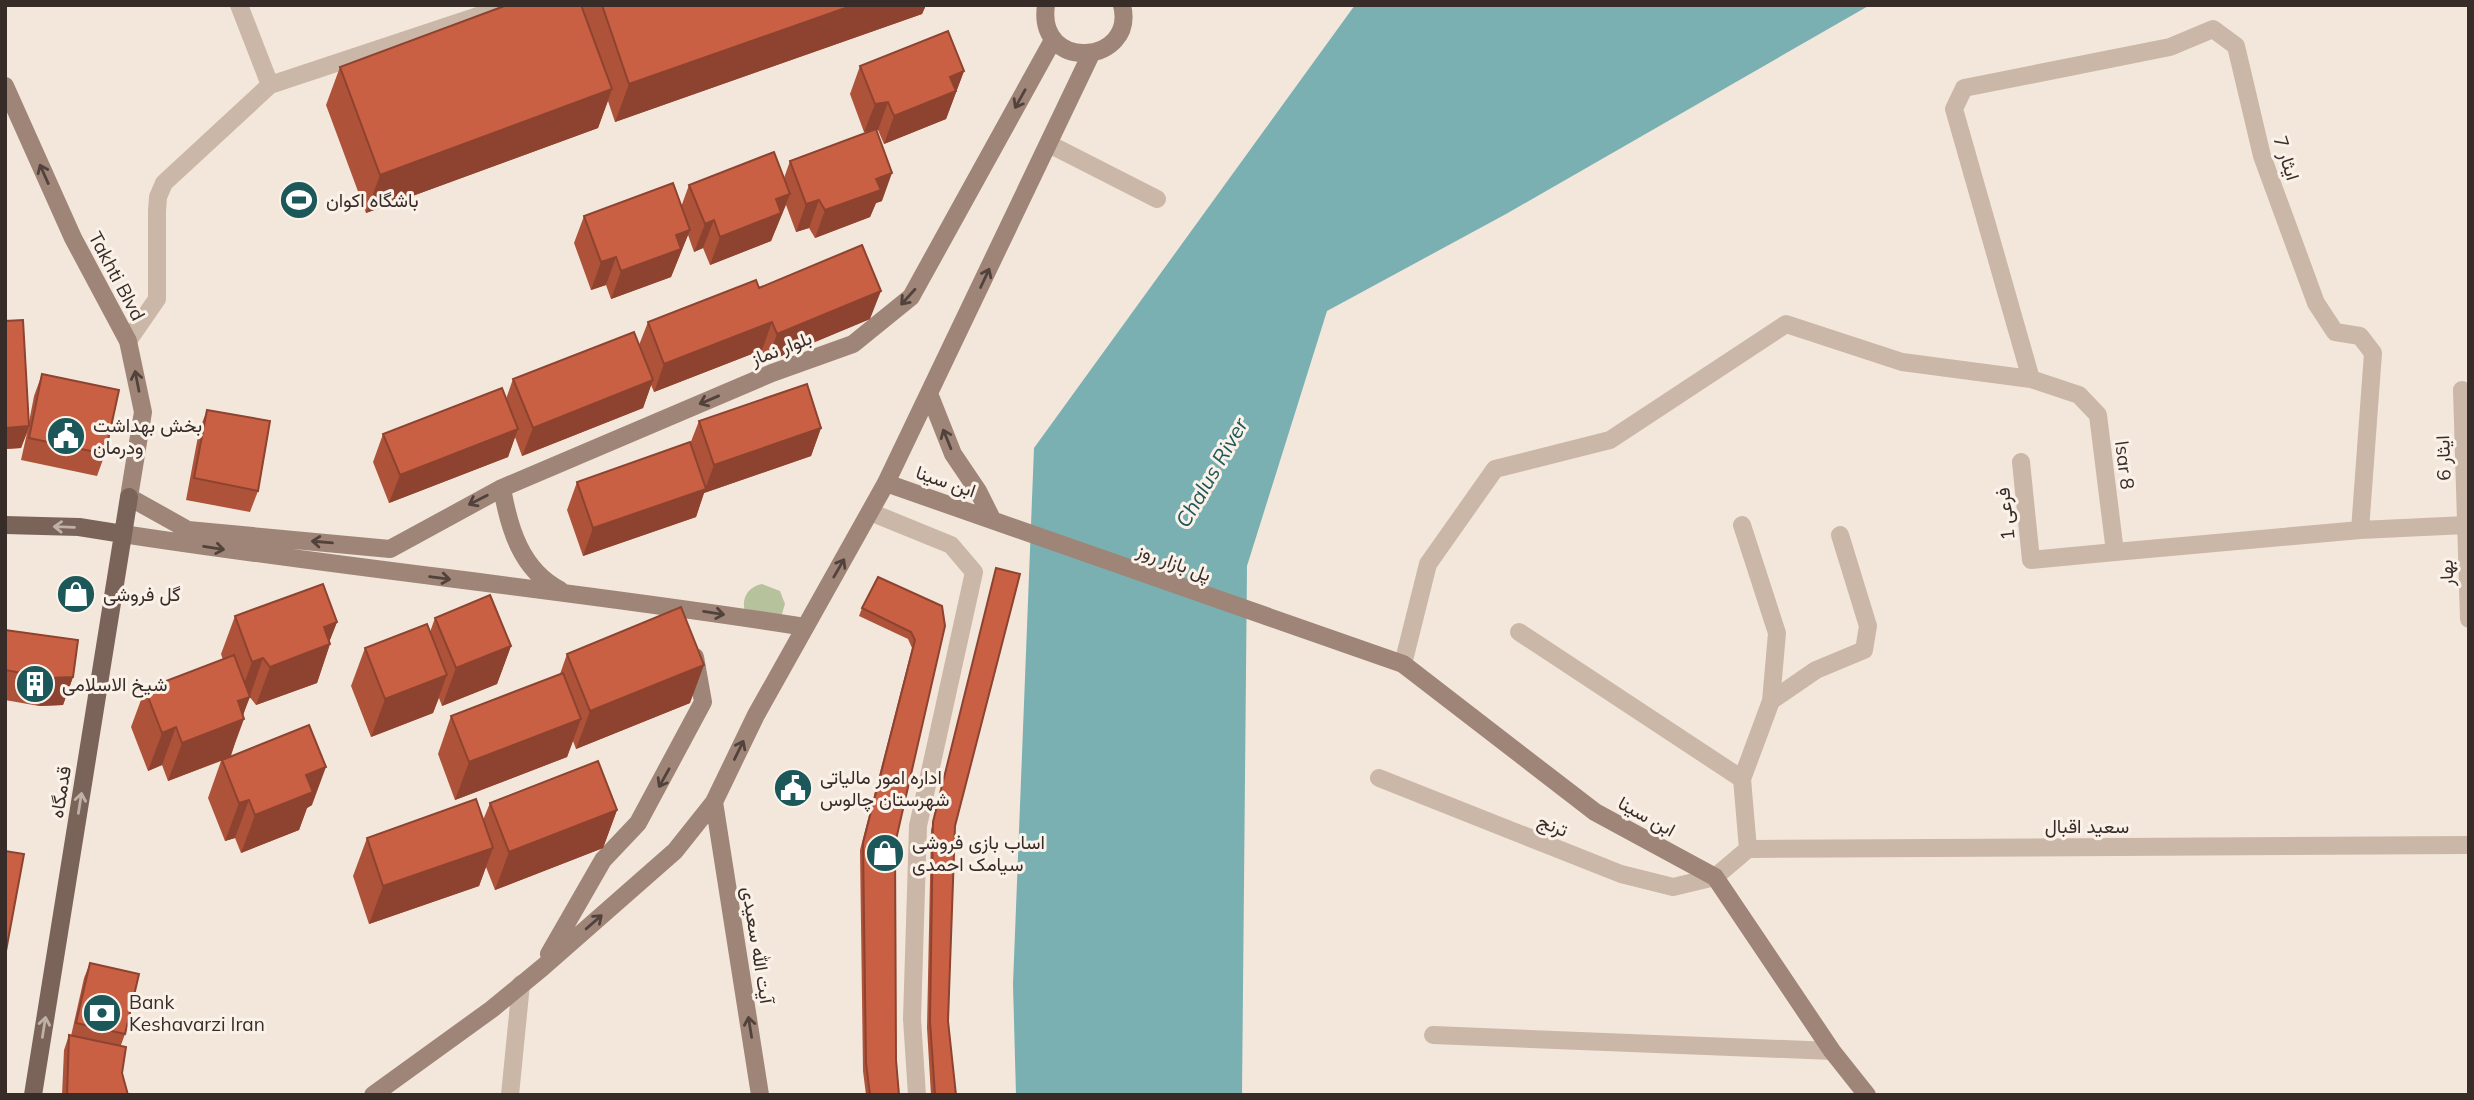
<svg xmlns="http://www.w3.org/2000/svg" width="2474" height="1100" font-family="Mulish,Vazirmatn,sans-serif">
	<rect width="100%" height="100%" fill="#f3e7dc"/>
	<path fill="#b6c29b" d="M762,584l18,7 5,13 -4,13 -35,-3c-6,-14 1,-27 16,-30z"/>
	<path fill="#7ab0b1" d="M1355,5h515l-364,209 -179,97 -80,255 -5,529h-226l-3,-111 21,-536z"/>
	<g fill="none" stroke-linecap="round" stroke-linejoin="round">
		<path stroke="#cbb7a7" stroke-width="18" d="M239,5l31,80
			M1049,144l108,55
			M128,341l29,-42v-88l1,-14 6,-14 106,-98 241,-80
			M2021,462l10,98 84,-8"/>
		<path stroke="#cbb7a7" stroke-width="18" d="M2462,390l7,229
			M870,512l81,33 23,27 -56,254 -6,193 5,76
			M1742,525l35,108 -6,68 -29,78 6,70
			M2360,530l13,-177 -13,-17 -25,-4 -19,-29 -54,-147 -26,-110 -23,-17 -43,18 -206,41 -10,21 77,270 48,16 19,20 17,137 245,-22 106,-5
			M1519,632l223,147
			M1403,664l25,-100 67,-95 115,-29 176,-116 116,38 129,17
			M1771,701l45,-31 48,-20 4,-24 -28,-91
			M1379,778l242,96 52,13 42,-10 33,-28 721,-4
			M1433,1035l399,16
			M510,1095l11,-111"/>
		<path stroke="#9f8578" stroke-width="18" d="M1046,5c-10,68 91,60 76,0
			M5,86l68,152 55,103 15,71 -14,85 59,33 202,19 112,-61 270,-115 81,-29 58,-47 142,-257
			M930,396l23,58 25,37 14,28
			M886,483l517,181 192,148 120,65 117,174 35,44
			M502,488c7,40 19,82 58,102
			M123,534c227,35 455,57 682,93
			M714,802l46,293
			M549,954l54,-94 35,-37 65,-121 -8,-45
			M373,1095l119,-86 51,-42 132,-116 39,-49 42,-87 130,-232 205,-429"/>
		<path stroke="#7a6358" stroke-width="18" d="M5,525l74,2 44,7
			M33,1095l96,-598"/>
	</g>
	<path fill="#ae533a" d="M582,5h344l-4,9 -307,108 -7,-21 -10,27 -232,85 -40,-108 14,-38 242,-60z
		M860,66l104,5 -18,48 -62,25 -6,-14h-1l5,71 -6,2 -6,14 -55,21 -6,-10 -13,4 -10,-27 -15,36 -61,24 -7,-17 -9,4 -6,-17 -17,42 -60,22 -5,-14 -15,5 -17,-47 10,-27 97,-9 8,-22 95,-7 6,-17 80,-30 -6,1 -14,-38z
		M759,288l111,31 -103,43 -5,-12 -108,42 -3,-7 -8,23 -121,48 -7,-19 -7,20 -119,46 -16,-41 10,-28 123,-35 7,-20 126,-34 9,-23z
		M5,321l24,101 5,-26 8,-22 63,80 -8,22 -76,-16 6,-27 -6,15 -16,1z
		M207,410l51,81 -8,21 -64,-12 13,-69z
		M699,421l122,7 -10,28 -107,37 -8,24 -113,39 -16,-46 10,-28 113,-38z
		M996,568l-41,258 -7,195 8,74h-25l-4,-67 4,-198z
		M942,606l-47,238 1,216 3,35h-33l-3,-24 -3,-221 52,-202 -4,-9 -49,-23 3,-8z
		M235,616l102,6 -8,20 1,2 -13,39 -61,22 -7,-9 -18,60 81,49 -5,3 -8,22 -58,23 -6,-15 -10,3 -17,-43 13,-37 -53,20 -6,-16 -14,6 -17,-44 14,-38 78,-29 -2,-6z
		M435,618l76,28 -14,38 -55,22 -3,-8 -6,15 -62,24 -20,-51 14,-38 65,-16z
		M5,630l68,47 -10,28 -24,1 -34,-6z
		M567,654l123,49 -114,46 -3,-8 -6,16 -112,43 -17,-46 13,-38 109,-42z
		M490,803l127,7 -14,38 -108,42 -9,-23 -7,19 -110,38 -16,-48 14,-38 116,-18z
		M90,963l35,71 -4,11 1,28 6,22h-66l2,-45 5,-15 2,1 13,-58z"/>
	<path fill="#8d432f" d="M854,5h72l-4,9 -307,108 14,-38z
		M964,71l-18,48 -62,25 10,-28 56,-39z
		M612,89l-14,39 -232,85 14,-38z
		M888,102l-10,28 -14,2 11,-28z
		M892,173l-10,28 -6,2 -6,14 -55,21 10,-28 51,-31z
		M790,194l-19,47 -61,24 10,-28 56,-38z
		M819,200l-10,28 -13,4 10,-28z
		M714,220l-11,28 -9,4 11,-28z
		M690,230l-19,47 -60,22 10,-28 55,-36z
		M616,257l-10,28 -15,5 10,-28z
		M881,291l-11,28 -103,43 10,-28z
		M772,322l-10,28 -108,42 10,-28z
		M653,380l-10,28 -121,48 11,-28z
		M29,426l-8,22 -16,1v-21z
		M821,428l-10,28 -107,37 -8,24 -113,39 10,-28 112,-39 9,-24z
		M518,429l-10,28 -119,46 11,-28z
		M337,622l-9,23 2,-1 -13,39 -61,22 14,-38 54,-40z
		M511,646l-14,38 -55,22 14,-38z
		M263,658l-13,38 -12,4 14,-38z
		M704,665l-14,38 -114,46 14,-38z
		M447,675l-14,38 -62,24 14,-38z
		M73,677l-10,28 -24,1 10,-28z
		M250,697l-9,23 3,-1 -14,38 -62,24 14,-38 56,-42z
		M581,719l-14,38 -112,43 14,-38z
		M176,727l-14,38 -14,6 14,-38z
		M326,767l-14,38 -5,3 -8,22 -58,23 14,-38 51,-40z
		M249,800l-14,38 -10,3 14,-38z
		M617,810l-14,38 -108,42 14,-38z
		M493,848l-14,38 -110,38 14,-38z"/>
	<path fill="#ca6043" stroke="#8d432f" stroke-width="2" d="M507,5h74l31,84 -232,86 -40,-108z
		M602,5h252l-225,79z
		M948,31l16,40 -14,6 6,14 -62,25 -6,-14 -13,2 -15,-38z
		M876,129l16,44 -16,6 5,11 -56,20 -6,-10 -13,4 -16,-43z
		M774,152l16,42 -14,5 5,14 -61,24 -6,-17 -9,4 -16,-39z
		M673,183l17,47 -14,5 5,14 -60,22 -5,-14 -15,5 -17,-46z
		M862,245l19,46 -104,43 -5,-12 -108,42 -16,-42 108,-42 3,8z
		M23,320l6,106 -24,2v-107z
		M634,332l19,48 -120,48 -20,-49z
		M42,374l77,16 -14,64 -76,-16z
		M807,384l14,44 -107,37 -15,-44z
		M502,388l16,41 -118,46 -17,-41z
		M207,410l63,11 -12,70 -64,-13z
		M690,442l16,47 -113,39 -16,-46z
		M996,568l24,6 -65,252 -7,195 8,74h-21l-5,-74 3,-199z
		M878,577l64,29 3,20 -50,218 1,216 3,35h-29l-4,-32 -3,-220 52,-203 -4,-8 -49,-24z
		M323,584l14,38 -13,5 6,17 -60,23 -7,-9 -11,4 -17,-46z
		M490,595l21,51 -55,22 -21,-50z
		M681,607l23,58 -114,46 -23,-57z
		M427,624l20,51 -62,24 -20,-51z
		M5,630l73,10 -5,37 -24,1 -44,-8z
		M234,655l16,42 -12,4 6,18 -62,24 -6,-16 -14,6 -17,-44z
		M563,673l18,46 -112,43 -18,-46z
		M309,725l17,42 -20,8 7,17 -58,23 -6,-15 -10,3 -17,-43z
		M598,761l19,49 -108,42 -19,-49z
		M476,799l17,49 -110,38 -16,-48z
		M5,851l19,3 -18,97h-1z
		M90,963l49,11 -14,60 -49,-11z
		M69,1035l57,12 -4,26 6,22h-61z"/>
	<defs><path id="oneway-shaft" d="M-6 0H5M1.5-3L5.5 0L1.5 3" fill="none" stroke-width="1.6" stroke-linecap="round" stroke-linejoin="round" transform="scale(1.75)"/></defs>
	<g stroke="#52423c">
		<use href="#oneway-shaft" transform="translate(1020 99) rotate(119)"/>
		<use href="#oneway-shaft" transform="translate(44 174) rotate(-114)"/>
		<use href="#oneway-shaft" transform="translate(985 278) rotate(-65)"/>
		<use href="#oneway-shaft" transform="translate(908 297) rotate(132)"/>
		<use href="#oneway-shaft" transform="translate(137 381) rotate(-101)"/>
		<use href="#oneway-shaft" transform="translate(709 400) rotate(157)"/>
		<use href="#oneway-shaft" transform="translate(947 439) rotate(-112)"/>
		<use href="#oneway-shaft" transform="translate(478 500) rotate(153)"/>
		<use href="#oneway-shaft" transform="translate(322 542) rotate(-175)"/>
		<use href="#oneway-shaft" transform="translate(214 548) rotate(9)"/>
		<use href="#oneway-shaft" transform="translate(839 568) rotate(-60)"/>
		<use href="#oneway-shaft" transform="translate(440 578) rotate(7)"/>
		<use href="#oneway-shaft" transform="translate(714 613) rotate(9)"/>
		<use href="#oneway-shaft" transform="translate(739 750) rotate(-64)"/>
		<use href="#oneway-shaft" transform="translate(664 778) rotate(119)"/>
		<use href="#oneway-shaft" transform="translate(594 922) rotate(-41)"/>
		<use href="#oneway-shaft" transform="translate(750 1027) rotate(-99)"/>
	</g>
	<g stroke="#c0b1a7">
		<use href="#oneway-shaft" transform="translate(64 527) rotate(-178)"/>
		<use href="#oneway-shaft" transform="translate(80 803) rotate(-81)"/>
		<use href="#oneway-shaft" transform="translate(44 1027) rotate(-81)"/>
	</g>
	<defs>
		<g id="stadium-disc" transform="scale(2.0125)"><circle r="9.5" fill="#1c585a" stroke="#faf1e8"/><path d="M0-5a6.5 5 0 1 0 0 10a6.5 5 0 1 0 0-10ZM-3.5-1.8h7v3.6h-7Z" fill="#fff"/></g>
		<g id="civic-disc" transform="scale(2.0125)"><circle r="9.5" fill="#1c585a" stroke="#faf1e8"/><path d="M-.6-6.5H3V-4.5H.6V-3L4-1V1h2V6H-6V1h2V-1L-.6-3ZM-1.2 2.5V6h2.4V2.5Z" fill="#fff"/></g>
		<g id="shop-disc" transform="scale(2.0125)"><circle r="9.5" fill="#1c585a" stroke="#faf1e8"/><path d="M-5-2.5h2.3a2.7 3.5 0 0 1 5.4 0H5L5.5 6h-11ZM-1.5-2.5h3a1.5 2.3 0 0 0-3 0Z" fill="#fff"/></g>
		<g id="building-disc" transform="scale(2.0125)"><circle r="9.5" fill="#1c585a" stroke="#faf1e8"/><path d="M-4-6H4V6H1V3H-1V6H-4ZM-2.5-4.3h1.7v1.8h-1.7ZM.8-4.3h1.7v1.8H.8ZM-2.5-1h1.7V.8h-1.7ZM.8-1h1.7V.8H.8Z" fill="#fff"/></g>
		<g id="bank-disc" transform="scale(2.0125)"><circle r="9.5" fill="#1c585a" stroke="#faf1e8"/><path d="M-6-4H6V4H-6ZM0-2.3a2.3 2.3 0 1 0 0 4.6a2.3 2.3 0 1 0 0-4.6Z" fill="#fff"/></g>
	</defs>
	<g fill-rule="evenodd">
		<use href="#stadium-disc" x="299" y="200"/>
		<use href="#civic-disc" x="66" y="436"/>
		<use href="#shop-disc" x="76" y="594"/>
		<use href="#building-disc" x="35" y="684"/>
		<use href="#civic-disc" x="793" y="788"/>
		<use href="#shop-disc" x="885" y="853"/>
		<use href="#bank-disc" x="102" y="1013"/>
	</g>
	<g text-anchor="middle" stroke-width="6" stroke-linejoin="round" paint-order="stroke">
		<g font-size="19" fill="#382c28" stroke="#faf1e8">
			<text transform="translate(2287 158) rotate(72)" y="7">ایثار 7</text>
			<text transform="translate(117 276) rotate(62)" y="7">Takhti Blvd</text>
			<text transform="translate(781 348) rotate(-21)" y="7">بلوار نماز</text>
			<text transform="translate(2443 458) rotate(-92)" y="7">ایثار 6</text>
			<text transform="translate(2125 465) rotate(83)" y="7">Isar 8</text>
			<text transform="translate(946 481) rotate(19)" y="7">ابن سینا</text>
			<text transform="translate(2005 514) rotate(-96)" y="7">فرعی 1</text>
			<text transform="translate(1174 562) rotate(20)" y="7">پل بازار روز</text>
			<text transform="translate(2446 573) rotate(-92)" y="7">بهار</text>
			<text transform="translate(60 792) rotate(-81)" y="7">قدمگاه</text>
			<text transform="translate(1647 816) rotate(29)" y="7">ابن سینا</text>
			<text transform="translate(1553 825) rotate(22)" y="7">ترنج</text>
			<text x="2087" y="833">سعید اقبال</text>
			<text transform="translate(758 945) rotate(81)" y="7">آیت الله سعیدی</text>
		</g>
		<g font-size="19" fill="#382c28" stroke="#faf1e8" text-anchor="start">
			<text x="326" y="207">باشگاه اکوان</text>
			<text x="93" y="432">بخش بهداشت<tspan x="93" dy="22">ودرمان</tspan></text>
			<text x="103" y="601">گل فروشی</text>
			<text x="62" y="691">شیخ الاسلامی</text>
			<text x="820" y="784">اداره امور مالیاتی<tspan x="820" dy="22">شهرستان چالوس</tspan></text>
			<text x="912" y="849">اساب بازی فروشی<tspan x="912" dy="22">سیامک احمدی</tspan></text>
			<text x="129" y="1009">Bank<tspan x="129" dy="22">Keshavarzi Iran</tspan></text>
		</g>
		<g font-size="21" font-style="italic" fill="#1c585a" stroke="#faf1e8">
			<text transform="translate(1212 473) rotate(-60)" y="7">Chalus River</text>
		</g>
	</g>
	<rect width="2474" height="1100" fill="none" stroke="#382c28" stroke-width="14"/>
</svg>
